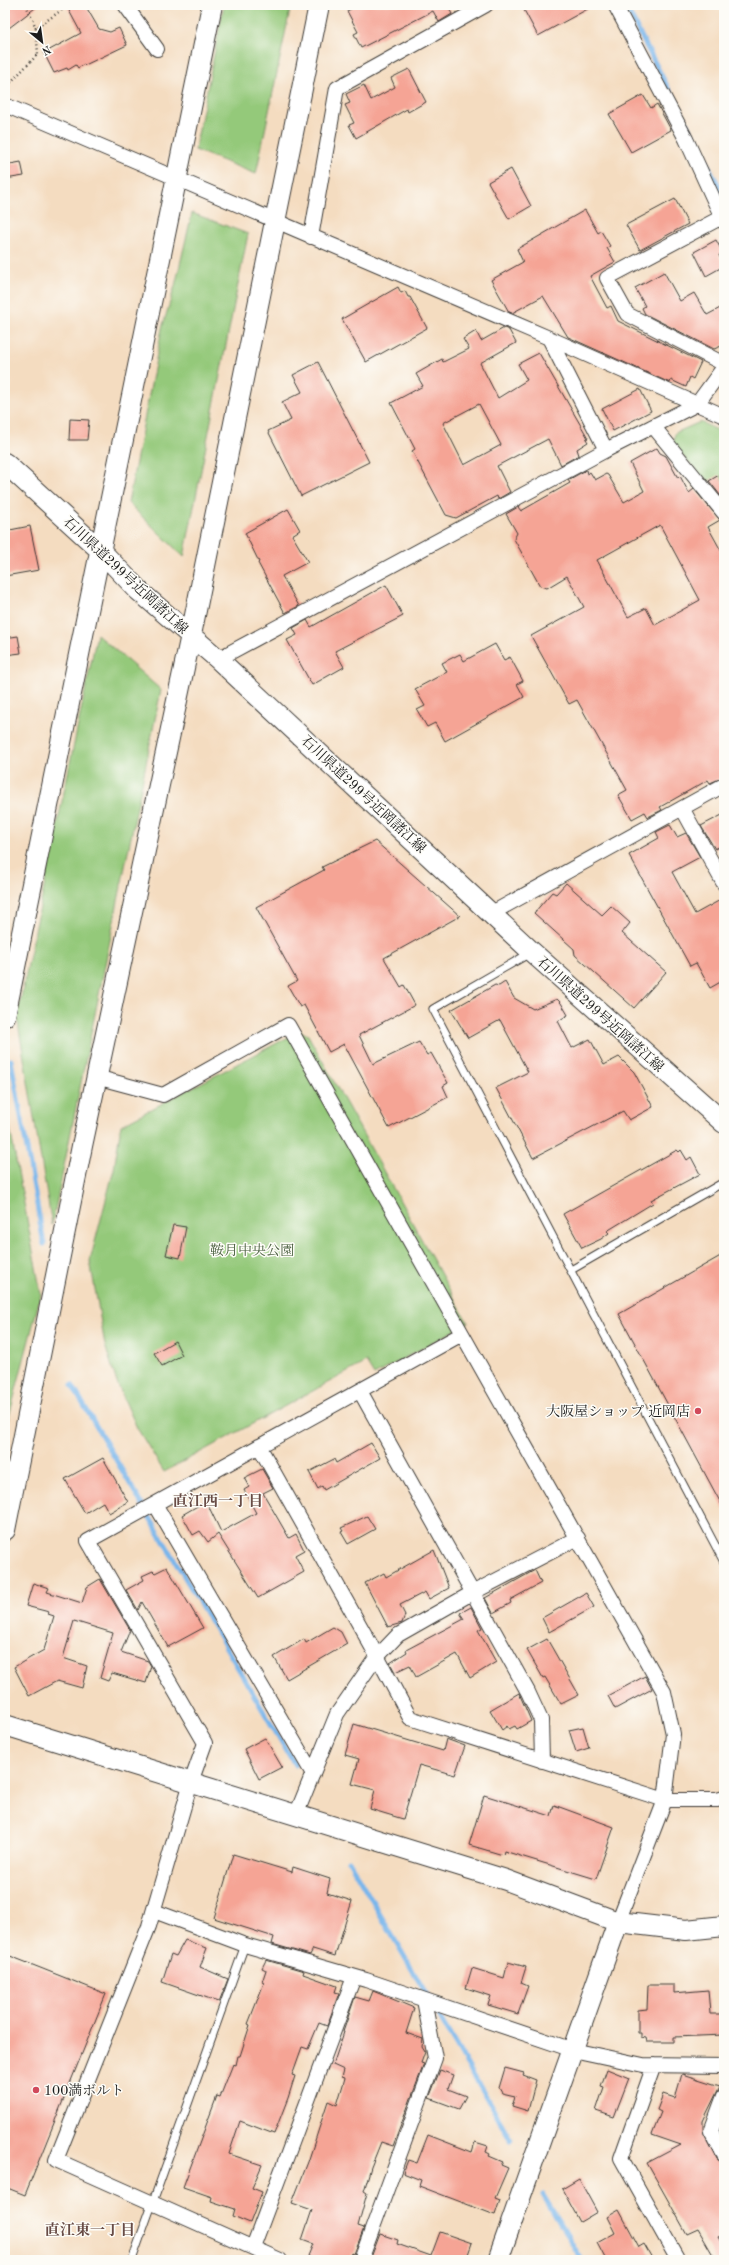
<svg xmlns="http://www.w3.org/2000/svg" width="729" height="2265" font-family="'Old Standard TT','Noto Serif JP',serif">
	<rect width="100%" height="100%" fill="#fdfcf7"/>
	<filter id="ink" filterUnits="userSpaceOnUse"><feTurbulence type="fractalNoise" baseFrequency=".025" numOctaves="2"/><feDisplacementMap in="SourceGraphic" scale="8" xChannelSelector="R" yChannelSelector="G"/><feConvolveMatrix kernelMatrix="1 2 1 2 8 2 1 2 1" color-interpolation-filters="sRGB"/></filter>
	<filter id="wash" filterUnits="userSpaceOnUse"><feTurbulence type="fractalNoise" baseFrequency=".012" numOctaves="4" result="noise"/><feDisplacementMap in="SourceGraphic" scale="16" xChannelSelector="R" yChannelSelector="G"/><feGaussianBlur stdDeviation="0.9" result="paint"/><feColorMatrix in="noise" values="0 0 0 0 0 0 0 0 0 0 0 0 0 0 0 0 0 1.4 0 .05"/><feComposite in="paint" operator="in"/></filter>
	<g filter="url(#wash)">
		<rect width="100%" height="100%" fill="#f4dcc0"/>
		<path fill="#94c97a" stroke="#58724b" d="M224,5h67l-35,169 -61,-24z
			M192,213l56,21 -64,323 -56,-54 34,-175 13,-42z
			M700,422l24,11v46l-14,7 -37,-41 2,-12z
			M97,634l64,56 -109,535 -35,-208z
			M300,1031l8,4 160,288 -94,52 -8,-13 -202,110 -27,-44 -20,-45 -12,-38 -15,-84 24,-92 7,-44z
			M5,1102l36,192 -36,138z"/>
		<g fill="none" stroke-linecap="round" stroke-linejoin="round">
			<path stroke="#79b6eb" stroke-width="5" d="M625,5l99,191
				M11,1060l33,184
				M72,1385l223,380
				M349,1861l79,136
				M433,2006l78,134
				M543,2195l39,65"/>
		</g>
		<g id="blocks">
			<path fill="#f5a495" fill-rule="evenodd" d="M5,5h34l-34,26z
				M66,5h19l14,24 11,3 9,-4 8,17 -42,20 -1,-1 -6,4 -2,-3 -8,5 -1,-2 -13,5 -10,-20 37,-20z
				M358,5h89l5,9 -13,8 -6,-11 -72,37 -7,-14 4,-2 -11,-21z
				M534,5h61l-57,31 -14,-26z
				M409,69l17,33 -18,10 -1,-3 -51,29 -7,-13 5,-2 -9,-18 5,-2 -4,-9 18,-9 7,15 24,-13 -4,-9z
				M643,95l8,13 6,-4 14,26 -40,22 -22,-38z
				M21,162l3,14 -19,3v-14z
				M511,169l20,37 -22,13 -21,-37z
				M675,199l13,25 -48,26 -14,-25z
				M585,210l13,23 3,-2 9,15 -3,2 8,14 -25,14 17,32 4,-2 7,15 83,41 -8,17 -3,-2 -4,10 -15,-7 -1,3 -102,-46 -25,-41 -31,17 -3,-1 -18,-32 32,-18 -6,-13z
				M716,240l7,13 -4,2 5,11 -18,10 -12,-24z
				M664,272l16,29 14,-8 13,22 17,-9v39l-10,4 -69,-35 -3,-6 3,-2 -10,-18z
				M398,287l3,6 4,-2 3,6h2l17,31 -61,34 -24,-43z
				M504,328l5,2 7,13 -36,20 18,35 29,-18 -9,-16 21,-11 49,85 -2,1 2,3 -11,7 2,6 -18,10 -13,-26 -51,27 13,26 -12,7 -1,-3 -41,22 -10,-3 -34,-64 3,-2 -24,-46 32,-17 -7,-12 26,-15 1,3 26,-13 -6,-10 13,-8 5,10zM479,404l22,41 -37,20 -21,-42z
				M318,362l51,100 -68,34 -33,-65 23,-11 -9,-18 20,-10 -9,-17z
				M640,389l11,22 -38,20 -11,-22z
				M70,419l19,1 -2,20h-18z
				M657,448l3,5 6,3 12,22 2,-2 9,17 5,-4 26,31 -12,7 16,29v221l-14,6 -2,-3 -48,27 2,3 -14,7 -3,-5 -13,7 -14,-24 9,-5 -50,-90 -8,4 -38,-68 53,-29 -17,-31 -20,12 -7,-2 -26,-47 3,-6 -11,-19 12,-7 3,4 49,-28 -2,-3 18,-10 1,4 3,-2 5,8 11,-6 2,1 16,27 20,-11 -14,-28zM660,525l40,75 -45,25 -9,-17 -18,9 -31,-57z
				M719,475l5,9v16l-15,-19z
				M288,509l12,21 -8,5 16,27 -26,14 17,30 -14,7 -27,-50 1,-1 -14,-29z
				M30,526l9,44 -34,6v-45z
				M386,585l17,31 -68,35 9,16 -32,18 -25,-45 10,-5 -4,-7 14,-8 4,7z
				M18,636l3,17 -16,2v-17z
				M495,644l9,16 6,-3 13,24 -6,3 7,13 -79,44 -10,-18 -8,4 -10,-17 8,-4 -10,-17 32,-17 -5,-9 18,-9 4,7z
				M724,814v30l-9,5 -14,-23z
				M670,825l7,12 9,-4 14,24 -28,15 23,42 29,-16v82l-14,8 -14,-25 -6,3 -61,-111 30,-17 -3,-6z
				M375,841l85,75 -76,42 17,29 3,-2 11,20 -56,30 14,29 46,-22 8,13 4,-2 17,30 -5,3 5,11 -59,31 -45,-84 -15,8 -25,-47 -4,2 -12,-21 9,-5 -41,-74 68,-37 -2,-3z
				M566,883l36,32 9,-9 19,17 -8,10 44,39 -32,36 -59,-53 -1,-6 -40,-36 18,-21 4,2z
				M505,982l9,16 19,11 24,-10 4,4 7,12 -10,6 14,27 18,-9 14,26 15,-8 15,15 19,35 -24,13 -6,-9 -90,47 -37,-70 32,-16 -28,-52 -32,18 -17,-28 44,-25 4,1z
				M677,1150l2,2 2,-2 6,10 4,-3 9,17 -49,26 2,3 -46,28 2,2 -8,6 -19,9 -19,-34z
				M173,1225l13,2 -6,31 -14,-3z
				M724,1254v255l-105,-195z
				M175,1341l7,14 -20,11 -8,-13z
				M371,1443l9,15 -56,32 -2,-4 -4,3 -9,-17 25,-13 2,4z
				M103,1458l25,44 -19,11 -6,-11 -18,11 -20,-34z
				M262,1469l11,19 -10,5 26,45 7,-4 8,16 -9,5 9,17 -46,26 -40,-64 -10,8 -8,-11 -7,4 -11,-20 24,-14 15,31 35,-19 -12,-23 5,-3 -5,-9z
				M367,1516l8,13 -27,15 -7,-12 2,-1 -2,-3z
				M434,1550l15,38 -20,11 -4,-7 -25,13 5,10 -3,8 -14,4 -23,-44 19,-10 2,4z
				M167,1567l36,61 -35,19 -26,-45 -4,8 -12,-20 18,-10 -2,-4 11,-5 2,2z
				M535,1570l6,13 -31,17 1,3 -18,10 -8,-15z
				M100,1579l30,51 -9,22 27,9 3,5 -5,17 -34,-10 -4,8 -8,-3 13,-45 -39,-12 -11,37 24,8 -5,22 -25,-7 -28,15 -15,-29 30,-17 10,-34 -6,-2 1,-2 -23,-6 7,-23 16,5 -2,4 35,11 5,-16z
				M586,1593l8,14 -45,25 -7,-14z
				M471,1607l11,21 -4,2 18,32 -26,16 -13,-24 -41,23 -6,-12 -15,7 -5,-9 17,-11 -1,-2 58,-31 -4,-6z
				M333,1627l8,5 6,12 -60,35 -13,-22 30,-18 2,4z
				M547,1639l32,56 -18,9 -16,-27 -2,1 -16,-28z
				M645,1676l7,13 -37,20 -7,-13z
				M519,1693l12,28 -14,8 -2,-3 -6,3 -2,-3 -5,4 -12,-20z
				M354,1724l89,27 3,-12 19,7 -10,29 -36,-10 -16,54 -33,-10 5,-19 -23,-6 7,-25 -14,-4z
				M583,1727l6,21 -13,4 -7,-22z
				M265,1738l17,29 -23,12 -15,-30z
				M484,1795l67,21 3,-11 60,22 -18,52 -92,-28 -1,4 -34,-10z
				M233,1854l59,18 1,-5 37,12 -3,14 25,8 -17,55 -22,-7 -3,6 -38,-11 2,-7 -60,-19z
				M185,1940l22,8 -7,19 28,12 -9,23 -57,-20 9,-28 5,2z
				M5,1954l101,40 -81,201 -20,-8z
				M266,1960l38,11 -1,3 34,12 -2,6 4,1 -12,33 -8,-3 -11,26 -6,-2 -10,28 3,1 -7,22 -14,36 -34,-13 -11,33 33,11 -10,23 10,4 -12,31 -17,-7 2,-7 -24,-8 1,-4 -29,-10 34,-91 3,1 13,-33 3,1 2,-9h2l10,-31 -2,-1 16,-41 -2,-1 4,-12 -4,-2z
				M508,1962l18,5 -5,16 7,3 -10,28 -30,-9 3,-9 -25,-8 6,-20 32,10z
				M648,1985h26v8l34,-3 2,24h14v21l-50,2v5h-27l-1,-4 -5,-1v-4h-3v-23l9,-1z
				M373,1991l41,17 -8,25 17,6 -1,8 3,5 -4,11 3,1 -31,82 -12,-4 -10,25 -7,24 3,2 -9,33 6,2 -10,26 -2,-1 -2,7h-35l-7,-4 5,-12 -11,-4 10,-30 -20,-7 16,-41 20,-61 9,4 8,-27 -3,-1 2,-7 -11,-5 11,-33h-1l12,-35 14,4z
				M505,2068l19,5 -1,2 13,5 -8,31 -16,-5 3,-10 -13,-3 -3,-5z
				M607,2069l22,9 -15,39 -18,-6 8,-24 -3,-1z
				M440,2070l13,5 -5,14 18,7 -7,13 -30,-11z
				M682,2074l38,12 -17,35v10l14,28 7,4v71l-6,3 6,10v13h-8l-18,-31 -11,5 -40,-71 34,-18 -29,-10 9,-23 -4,-2 6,-16 12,4z
				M428,2135l44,17 3,-10 13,4 -2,6 4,2 -1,2 14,6 -2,3 7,3 -13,30 5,2 -5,15 -76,-29 2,-6 -18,-7 5,-13 9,3z
				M579,2179l18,33 -17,10 -18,-33z
				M619,2210l20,37 5,-3 9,16h-47l-9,-17 18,-10 -8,-16z
				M440,2232l32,11 -6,17h-96l10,-26 18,6 -1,4 34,12z"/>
		</g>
	</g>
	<g filter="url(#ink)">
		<use href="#blocks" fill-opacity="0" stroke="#3c3935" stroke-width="1"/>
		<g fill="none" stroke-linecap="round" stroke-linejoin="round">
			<g stroke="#3c3935" stroke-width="9">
				<path id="lane" d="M530,953l-97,56 291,553
					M571,1270l153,-88
					M132,2260l113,-315"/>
			</g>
			<g stroke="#3c3935" stroke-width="16">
				<path id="street" d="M125,5l32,44
					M615,5l71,134 38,83
					M5,105l544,233 175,78
					M722,217l-115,61 20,36 97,50
					M311,237l26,-149 149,-83
					M653,426l71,87
					M606,450l91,-46 27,-37
					M218,659l388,-209 -57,-112
					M682,808l42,76
					M492,913l232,-128
					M96,1077l67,18 125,-70 376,667 9,42 -8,66 -47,122
					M360,1391l168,301 13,28 1,41
					M259,1446l118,210 33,62 255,82h52l7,-2
					M155,1504l158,270
					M296,1815l41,-101 38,-55 23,-24 74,-42 106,-55
					M154,1911l91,34 121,35 207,70 70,15 81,1
					M654,2065l-33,93 57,102
					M724,2096l-13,35 13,24
					M253,2247l101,-270
					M280,2260l-224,-100 93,-234 42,-144 14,-39 -117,-202 374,-207
					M361,2260l74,-202 -11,-58"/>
			</g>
			<g stroke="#3c3935" stroke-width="22">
				<path id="secondary" d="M5,463l95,87 39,41 79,68 314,293 192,171
					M5,1016l207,-1011
					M5,1530l77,-384 109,-511 128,-630
					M5,1725l501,155 112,42 68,8 38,-4
					M498,2260l120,-338"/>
			</g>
			<path stroke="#3c3935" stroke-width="2.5" stroke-dasharray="1 3" stroke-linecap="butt" d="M26,5l10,23
				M5,88l33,-34 -2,-26 33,-23"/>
			<use href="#lane" stroke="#fff" stroke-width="7"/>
			<use href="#street" stroke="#fff" stroke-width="14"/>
			<use href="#secondary" stroke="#fff" stroke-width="20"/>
		</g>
	</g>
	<g fill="#d1495b" stroke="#fdfcf7" stroke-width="1.5">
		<circle cx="698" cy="1411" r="4"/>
		<circle cx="36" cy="2090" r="4"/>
	</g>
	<g text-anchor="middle" stroke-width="3" stroke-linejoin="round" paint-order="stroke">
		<g font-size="14" fill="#1c1c1c" stroke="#fdfcf7">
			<text transform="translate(126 575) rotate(43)" y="5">石川県道299号近岡諸江線</text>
			<text transform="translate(364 794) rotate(43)" y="5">石川県道299号近岡諸江線</text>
			<text transform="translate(601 1014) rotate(42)" y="5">石川県道299号近岡諸江線</text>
		</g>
		<g font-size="14" fill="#4c6142" stroke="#fdfcf7">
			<text x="252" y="1255">鞍月中央公園</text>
		</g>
		<g font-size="14" fill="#1c1c1c" stroke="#fdfcf7" text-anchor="end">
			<text x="690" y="1416">大阪屋ショップ 近岡店</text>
			<text x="44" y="2095" text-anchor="start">100満ボルト</text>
		</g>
		<g font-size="15" font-weight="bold" fill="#684c46" stroke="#fdfcf7">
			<text x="218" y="1506">直江西一丁目</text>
			<text x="90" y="2235">直江東一丁目</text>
		</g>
	</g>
	<rect width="729" height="2265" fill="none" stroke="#fdfcf7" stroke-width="20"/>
	<g transform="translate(42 42) rotate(151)" stroke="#fdfcf7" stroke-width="3" paint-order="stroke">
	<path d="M0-3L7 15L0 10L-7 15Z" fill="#1c1c1c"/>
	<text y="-6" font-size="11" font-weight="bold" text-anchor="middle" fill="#1c1c1c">N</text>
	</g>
</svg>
